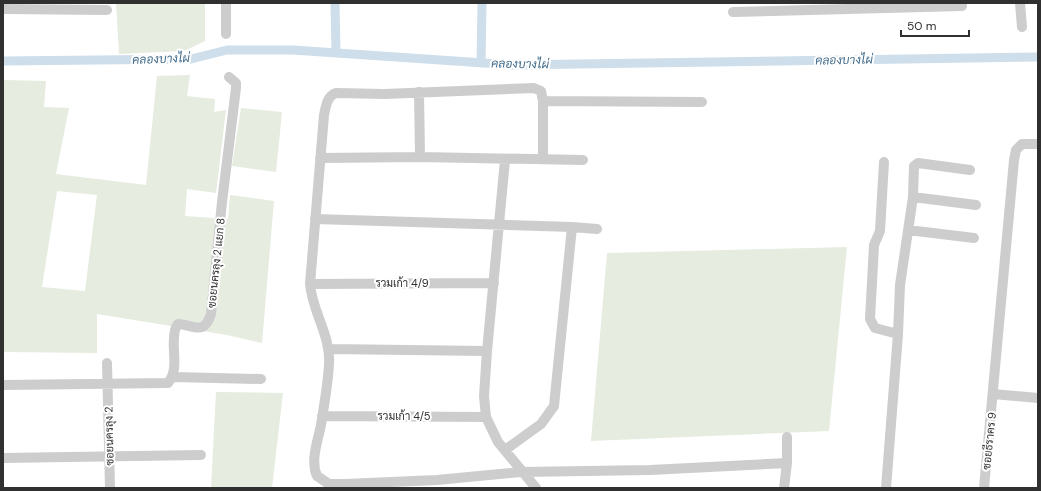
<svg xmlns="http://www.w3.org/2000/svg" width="1041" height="491" font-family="'DM Sans',Sarabun,sans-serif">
	<rect width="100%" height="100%" fill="#fff"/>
	<path fill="#e6ecdf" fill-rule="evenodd" d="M116,3h89v38l-21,10 -65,3z
		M190,75l-3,21 28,3 -1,13 12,-2 -10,83 -29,-4 -2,27 43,3 2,-24 44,6 -12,142 -35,-8 -130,-21v39l-94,-1v-272l43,1 -2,26 25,1 -13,66 90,11 11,-109zM57,191l40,4 -12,96 -43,-4z
		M241,108l41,4 -6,60 -44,-6z
		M847,247l-18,184 -238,10 16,-188z
		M216,392l67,1 -11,95h-61z"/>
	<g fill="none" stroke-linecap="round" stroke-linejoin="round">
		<path stroke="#cedeea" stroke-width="9" d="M335,3l1,50
			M3,61l188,-2 36,-9h66l219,15 526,-8
			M481,63l1,-60"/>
		<path stroke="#cdcdcd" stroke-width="10" d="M1020,3l2,24
			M3,9l104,1
			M733,12l229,-6
			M226,34v-31
			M419,92l1,65
			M543,101l-2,-10 -7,-3 -150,6 -48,-1c-9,3 -10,13 -12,22l-14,169c2,27 21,52 19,80 -1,20 -5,41 -8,61 -3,15 -11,36 -4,51l12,8h16l92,-4 84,-8 129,-2 137,-7
			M320,158l100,-1 163,3
			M543,159v-58l159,1
			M505,160l-18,191 -3,45 2,21 12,25 38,46
			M884,162l-4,69 -6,14 -4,74 5,9 23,6
			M913,197l63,8
			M315,219l257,8 25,2
			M908,230l66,8
			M310,284l184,-1
			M328,349l159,2
			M107,363l3,125
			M173,377l88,2
			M3,385l165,-2c13,-16 1,-38 8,-56l2,-3c16,1 26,12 33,-10l11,-112 14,-114v-5l-7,-6
			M993,394l45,4
			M322,416l164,1
			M505,450l36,-26 13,-18 18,-179
			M3,458l198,-3
			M784,488l3,-25v-26
			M886,488l12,-154 2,-49 13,-88 1,-31 4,-3 52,7
			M984,488l30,-328 2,-10 6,-6h16"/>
	</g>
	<g text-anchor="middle" stroke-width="4" stroke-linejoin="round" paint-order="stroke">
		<g font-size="11" fill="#303030" stroke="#fff">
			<text transform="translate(216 263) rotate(-84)" y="4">ซอยนครลุง 2 แยก 8</text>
			<text x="402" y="287">รวมเก้า 4/9</text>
			<text x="404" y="420">รวมเก้า 4/5</text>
			<text transform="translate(109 436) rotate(-91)" y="4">ซอยนครลุง 2</text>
			<text transform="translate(989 441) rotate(-84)" y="4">ซอยธีราคร 9</text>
		</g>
		<g font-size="12" font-style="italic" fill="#446d8c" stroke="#fff">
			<text transform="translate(161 59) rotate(-2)" y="4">คลองบางไผ่</text>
			<text transform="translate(844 60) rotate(-1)" y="4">คลองบางไผ่</text>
			<text transform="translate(520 64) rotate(1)" y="4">คลองบางไผ่</text>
		</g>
	</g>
	<rect width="1041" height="491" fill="none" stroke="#303030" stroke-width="8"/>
	<path d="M901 30v6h68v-6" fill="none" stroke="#303030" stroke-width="2"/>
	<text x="907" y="30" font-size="12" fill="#303030" stroke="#ffffff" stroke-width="3" paint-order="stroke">50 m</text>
</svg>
